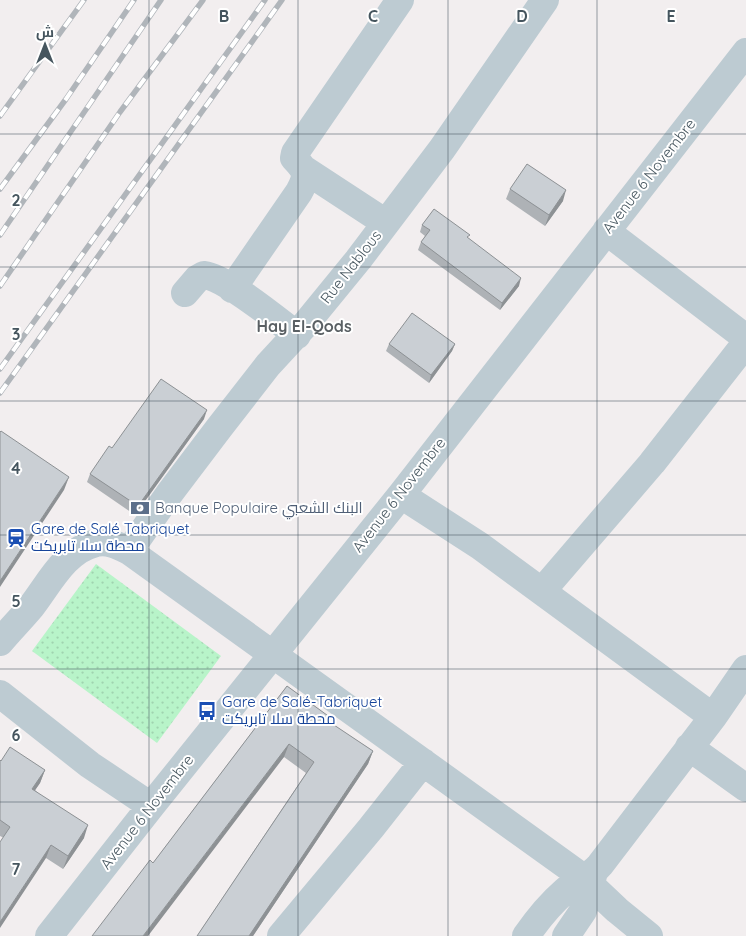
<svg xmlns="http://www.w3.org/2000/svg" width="746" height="936" font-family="Quicksand,Cairo,sans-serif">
	<defs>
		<pattern id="grass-dots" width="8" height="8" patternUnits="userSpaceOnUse" patternTransform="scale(1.25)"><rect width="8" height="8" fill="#b8f4c9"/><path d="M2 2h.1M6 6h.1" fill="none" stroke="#a0d3af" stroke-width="1.8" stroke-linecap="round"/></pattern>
	</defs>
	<rect width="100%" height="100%" fill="#f2eeef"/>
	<path fill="url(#grass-dots)" d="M96,564l125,92 -64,87 -125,-92z"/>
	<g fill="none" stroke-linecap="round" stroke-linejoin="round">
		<path stroke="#bdcbd2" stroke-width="28" d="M305,170l81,53
			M606,231l140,107
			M232,289l67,-97c9,-17 8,-20 -5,-34l1,-5 105,-153
			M185,293l12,-14 7,-4c21,2 73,45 93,60
			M401,495l79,51 233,171
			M129,551l40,-57 50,-66 49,-63 36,-39 54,-66 84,-111 103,-149
			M542,591l110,-128 94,-120
			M0,642c10,-12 21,-23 31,-35 18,-23 34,-57 65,-64 12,-3 23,3 33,8l452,325 36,34 32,26
			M0,694l90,71 61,41
			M689,747l57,41
			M49,936l102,-130 250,-311 345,-443
			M281,936l90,-108 52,-66
			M526,936c11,-16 24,-32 39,-45 11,-9 26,-15 35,-26l113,-148 33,-48
			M566,936l17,-25 11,-39"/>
		<g stroke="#b0b5ba" stroke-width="5.5">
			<path id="rail" d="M0,116l84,-116
				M0,189l66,-90 68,-99
				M0,235l161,-235
				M0,286l120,-174 83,-112
				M0,369l265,-369
				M0,393l282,-393"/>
		</g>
		<use href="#rail" stroke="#fff" stroke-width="4" stroke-dasharray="11" stroke-linecap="butt"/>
	</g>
	<path fill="#aeb2b6" d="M510,189l53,12 -18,25 -39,-27z
		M422,225l46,13 51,48 -19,24 -82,-60 3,-8 4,-6 -5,-4z
		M389,344h66l-3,7 -23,32 -43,-32z
		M204,419l-69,96 -48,-33 3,-8 22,-26z
		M287,686l44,32 -2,4 44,29 -5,13 -115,172h-56l109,-163 -22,-16 -131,106z
		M0,760l45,10 -5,13 -5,7 49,48 -21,31 -17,-11 -46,-22z"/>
	<path fill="#8d9194" d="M566,190l-3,11 -18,25 4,-11z
		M521,278l-2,8 -19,24 2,-7z
		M455,344l-3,7 -23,32 2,-8z
		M207,410l-3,9 -69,96 3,-9z
		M69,477l-5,13 -64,97v-6z
		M289,744l-5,13 -136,179h-5z
		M373,751l-5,13 -115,172h-4z
		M45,770l-5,13 -13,19 5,-13z
		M88,825l-4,13 -21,31 5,-13z
		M51,845l-5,13 -46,70v-6z"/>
	<path fill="#cacfd4" stroke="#8d9194" d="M527,164l39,26 -17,25 -39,-26z
		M434,209l36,26 -3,2 54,41 -19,25 -81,-61 9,-12 -8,-5z
		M412,313l43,31 -24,31 -42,-31z
		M161,379l46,31 -69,96 -48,-32 19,-28 3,2z
		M1,431l68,46 -69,104v-149z
		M287,686l44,32 -3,3 45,30 -124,185h-52l117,-174 -25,-18 -146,192h-51l58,-76 3,3z
		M10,747l35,23 -13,19 56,36 -20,31 -17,-11 -51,77v-80l10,-15 -10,-7v-60l1,1z"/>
	<path fill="none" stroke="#45555e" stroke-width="1" stroke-opacity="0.55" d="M149,0v936M298,0v936M448,0v936M597,0v936M0,134h746M0,267h746M0,401h746M0,535h746M0,669h746M0,802h746"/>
	<defs>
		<g id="bank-bare" transform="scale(1.5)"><path d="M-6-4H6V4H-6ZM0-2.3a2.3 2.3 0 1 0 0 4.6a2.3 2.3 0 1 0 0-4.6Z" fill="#5c6f8a" stroke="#fff" stroke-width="2.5" paint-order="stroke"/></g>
		<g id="station-bare" transform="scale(1.5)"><path d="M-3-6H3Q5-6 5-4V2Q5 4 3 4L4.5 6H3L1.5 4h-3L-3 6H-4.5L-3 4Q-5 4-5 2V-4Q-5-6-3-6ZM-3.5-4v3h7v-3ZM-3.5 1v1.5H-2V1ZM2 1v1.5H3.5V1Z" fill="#1a4fb4" stroke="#fff" stroke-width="2.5" paint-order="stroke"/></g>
		<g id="bus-bare" transform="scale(1.5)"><path d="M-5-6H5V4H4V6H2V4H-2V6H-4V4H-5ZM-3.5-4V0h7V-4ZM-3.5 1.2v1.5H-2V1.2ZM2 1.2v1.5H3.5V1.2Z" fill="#1a4fb4" stroke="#fff" stroke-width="2.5" paint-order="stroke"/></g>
	</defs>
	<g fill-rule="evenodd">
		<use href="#bank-bare" x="140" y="508"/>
		<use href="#station-bare" x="16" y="538"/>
		<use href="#bus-bare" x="207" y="711"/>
	</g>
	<g text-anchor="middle" stroke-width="4" stroke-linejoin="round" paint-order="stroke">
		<g font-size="15" fill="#45555e" stroke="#fff">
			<text transform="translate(649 176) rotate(-52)" y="5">Avenue 6 Novembre</text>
			<text transform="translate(351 267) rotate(-52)" y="5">Rue Nablous</text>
			<text transform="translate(399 495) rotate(-52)" y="5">Avenue 6 Novembre</text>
			<text transform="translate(147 812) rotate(-52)" y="5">Avenue 6 Novembre</text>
		</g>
		<g font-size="15" fill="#4e5e75" stroke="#fff" text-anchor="start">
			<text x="155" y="513">Banque Populaire البنك الشعبي</text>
		</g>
		<g font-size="15" fill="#164399" stroke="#fff" text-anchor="start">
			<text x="31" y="534">Gare de Salé Tabriquet<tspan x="31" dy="17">محطة سلا تابريكت</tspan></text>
			<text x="222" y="707">Gare de Salé-Tabriquet<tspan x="222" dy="17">محطة سلا تابريكت</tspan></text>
		</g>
		<g font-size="16" font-weight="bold" fill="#5a6064" stroke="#fff">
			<text x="304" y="332">Hay El-Qods</text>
		</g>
	</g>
	<g font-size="16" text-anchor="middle" font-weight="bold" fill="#45555e" stroke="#fff" stroke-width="4" stroke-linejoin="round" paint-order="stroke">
		<text x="224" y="22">B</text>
		<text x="373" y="22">C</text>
		<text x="522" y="22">D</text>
		<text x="671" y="22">E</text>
		<text x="16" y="206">2</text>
		<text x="16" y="340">3</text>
		<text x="16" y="474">4</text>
		<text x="16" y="607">5</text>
		<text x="16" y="741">6</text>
		<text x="16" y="875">7</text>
	</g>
	<g transform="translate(45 45)" stroke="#ffffff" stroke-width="4" paint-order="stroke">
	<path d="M0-4L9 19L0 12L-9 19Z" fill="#45555e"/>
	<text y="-8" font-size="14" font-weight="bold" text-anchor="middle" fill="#45555e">ش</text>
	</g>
</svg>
